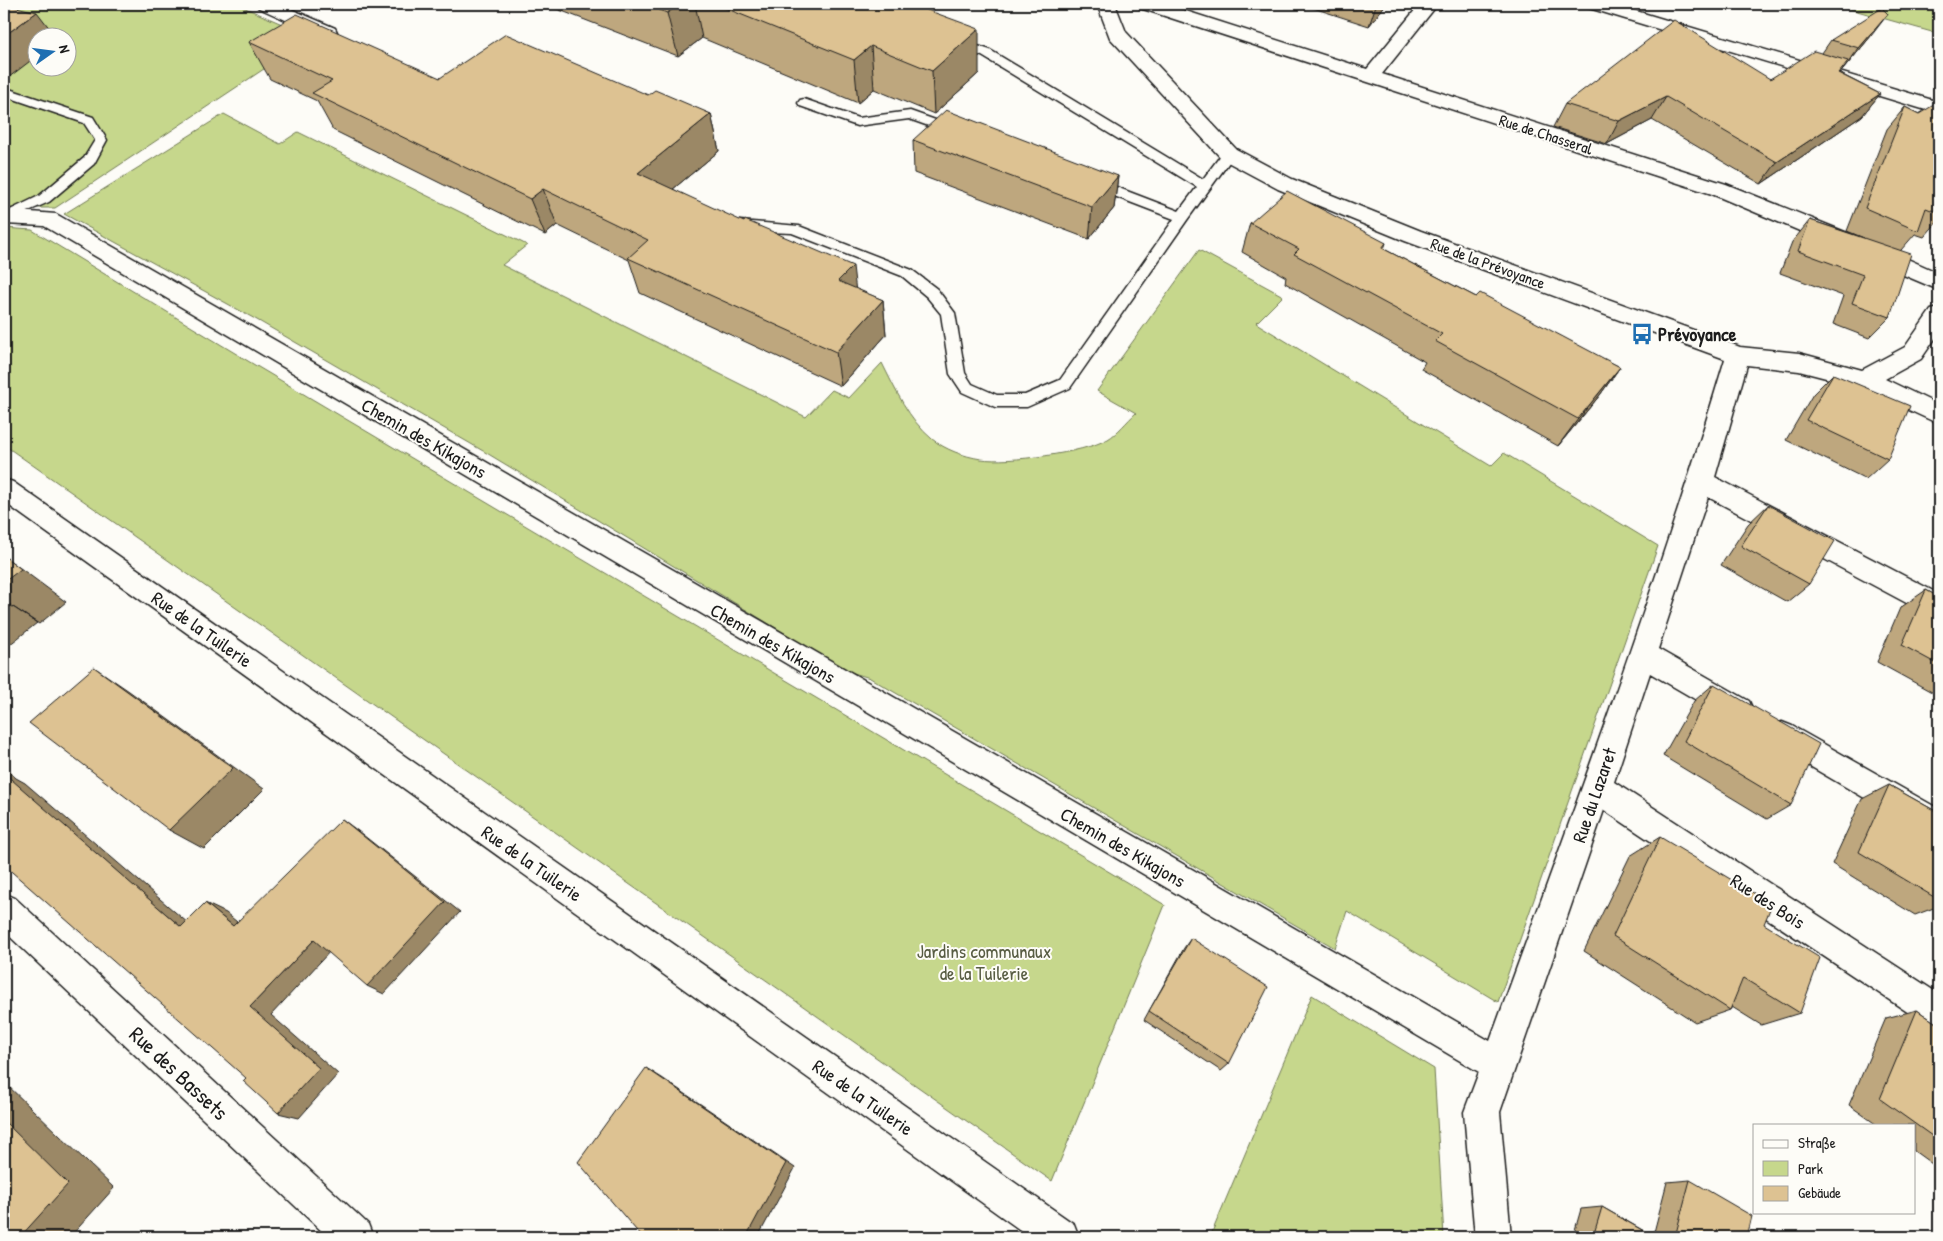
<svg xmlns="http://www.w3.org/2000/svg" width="1943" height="1241" font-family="'Patrick Hand',sans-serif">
	<rect width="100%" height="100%" fill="#fdfcf7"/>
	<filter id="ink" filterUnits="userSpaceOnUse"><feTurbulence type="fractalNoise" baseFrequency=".02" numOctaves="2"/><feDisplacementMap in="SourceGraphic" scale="10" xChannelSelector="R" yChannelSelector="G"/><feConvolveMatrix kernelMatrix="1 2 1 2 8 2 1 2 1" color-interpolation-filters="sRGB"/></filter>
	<g filter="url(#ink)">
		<path fill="#c6d78c" stroke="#717a54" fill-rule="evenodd" d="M4,4h232l76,33 -257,171h-51zM38,38h30v30h-30z
			M1832,4h107v30z
			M224,114l56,30 18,-12 229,113 -25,20 304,152 26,-27 17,8 33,-35c13,26 27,57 50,76 14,11 31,17 49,20 27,4 103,-6 127,-20 10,-6 19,-18 28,-26l-39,-22 102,-141 84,46 -27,27 235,143 13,-13 154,93 -160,456 -151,-91 -12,37 -465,-270 -23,-7 -357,-216 -233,-135 -193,-106z
			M4,228l28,2 216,131 917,544 -113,276 -1048,-736z
			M1312,995l122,74 10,168h-234z"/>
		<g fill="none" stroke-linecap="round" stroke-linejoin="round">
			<g stroke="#1c1c1c" stroke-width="3">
				<path id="service" d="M957,39l33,11 213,129 21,-28 5,-1 6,4 -48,66 -117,168 -43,19h-32l-33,-15 -12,-18 -9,-60 -14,-17 -25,-21 -110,-43 -52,-2 -5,-2 -2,-3 2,-3 5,-2 59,5 113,44 25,19 18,24 10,60 7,11 25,11h28l35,-15 114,-161 -86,-33 -2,-3 2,-3h10l81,31 18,-24 -215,-131 -29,-10 -2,-3 2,-3z
					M9,89l84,28 14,23 -13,24 -45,38 -41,18 -4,-1v-6l35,-17 45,-38 11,-18 -11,-17 -79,-27 -1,-4z
					M804,99l54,19 52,-7 48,17 2,3 -6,4 -45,-16 -52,7 -57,-20 -2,-3 2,-3z"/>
			</g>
			<g stroke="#1c1c1c" stroke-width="3">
				<path id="minor" d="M256,4h23l56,24 2,4 -2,4 -7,2 -7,-2 -62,-28z
					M1097,4h18l11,28 110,117 56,30 129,52 319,116 59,6 63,17 43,-23 26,-37 8,-2v25l-18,26 -36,20 54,26v19l-82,-38 -58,-15 -52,-6 -32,112 224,117v25l-10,-4 -221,-118 -50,152 91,52 4,9 -4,9 -10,4 -10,-4 -79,-46 -36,109 325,212v36l-12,-5 -323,-215 -104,302 11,125h-36l-11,-125 15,-40 -1435,-846 -40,-2v-14l52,4 1434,827c82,-226 166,-451 235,-682l-320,-118 -127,-52 -56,-30 -112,-121z
					M1137,4h27l203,65 53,-65h18l-56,70 344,110 139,56 74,33v17l-227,-96 -572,-186z
					M1586,4h27l326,98v12l-350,-106z
					M4,479l9,3 1061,742 5,13h-49l-1026,-735z
					M1782,722l10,4 147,83v31l-11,-5 -156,-91 -5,-9 5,-9z
					M4,893l11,5 353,326 5,13h-45l-324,-306z"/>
			</g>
			<use href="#service" fill="#fdfcf7" fill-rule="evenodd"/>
			<use href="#minor" fill="#fdfcf7" fill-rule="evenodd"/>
		</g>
		<path fill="#bea77e" stroke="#1c1c1c" d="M544,4h367l68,69 -45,41 -60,-25 -16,14 -156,-65 -24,18z
			M1301,4h85l-17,22z
			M1871,36l-29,35h-1l-2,2 41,21 -18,22 -101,68 -109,-64 -45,24 -54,-17 12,-23 205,-25 52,-26 9,-13z
			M249,42l191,36 208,17 63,19 8,37 -46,38 183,100 27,11 3,35 -45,51 -201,-93 -11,-33 -72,-35 -12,10 -212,-105 -16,-29 -47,-22z
			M1939,105v115l-15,17 -9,-3 -14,16 -11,67 -21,21 -36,-14 10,-28 -63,-23 12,-31 18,-22 54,18 -17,-7 40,-102 18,-22 14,7z
			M913,140l205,36 -4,32 -25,31 -175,-66z
			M1250,223l136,20 -2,6 92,48 144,70 -20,28 -42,51 -137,-77 4,-7 -140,-79 1,-6 -44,-25z
			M1833,374l55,85 -22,20 -80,-39 27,-46z
			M1768,505l41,79 -22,18 -66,-37 27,-41z
			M1926,590l13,7v99l-62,-34 23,-54z
			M1714,684l77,121 -24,14 -104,-63 31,-55z
			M1889,785l50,28v93l-24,9 -83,-51 30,-65z
			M1660,837l140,176 -39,12 -29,-18 -2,3 -35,12 -111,-71 46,-95z
			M1191,938l38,126 -8,7 -77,-51 40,-72z
			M1917,1010l22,15v144l-25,-18v-26h-37l-28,-20 37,-87z
			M1690,1180l57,57h-174l8,-28 21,-2 51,29 14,-54z"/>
		<path fill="#9b8866" stroke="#1c1c1c" d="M680,4h15l7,34 -24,18 -11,-43z
			M1377,4h9l-17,22 7,-21z
			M37,12l20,26h-19v17l-34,26v-45z
			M1888,14l-17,22 -29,35 17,-23z
			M979,29v44l-45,41 -2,-43z
			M871,46l3,43 -16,14 -4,-43z
			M1880,94l-18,22 -101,68 16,-22z
			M1666,97l-14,23 -45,24 12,-23z
			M711,114l8,37 -70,58 -11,-36z
			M1118,176l-4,32 -25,31 3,-32z
			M543,189l14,36 -12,10 -15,-36z
			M853,266l4,35 -19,-20z
			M883,300l3,35 -45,51 -5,-34z
			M1620,367l-20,28 -42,51 20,-27z
			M4,556l62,46 -27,22 -35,-23z
			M4,601l33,22 -33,26z
			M94,667l35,24 135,98 -60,60 -35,-19z
			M4,767l12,11 9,5 178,153 -22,-9 -177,-152z
			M342,819l16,12 102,81 -76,82 -17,-8z
			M205,903l21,10 27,22 -20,-9z
			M314,940l18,9 -61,66 67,59 -39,44 -21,-5 -28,-106z
			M646,1068l16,10 133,90 -37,69h-12z
			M4,1082l110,106 -44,49h-50l-16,-116z
			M848,1233l6,1 4,3h-5z"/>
		<path fill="#ddc292" stroke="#1c1c1c" d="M4,4l33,8 -33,24z
			M643,4h37l-13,9z
			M715,4h196l68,25 -47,42 -61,-25 -17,14z
			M1882,8l6,6 -29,34 -28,-8z
			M297,14l143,64 66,-44 142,61 7,-5 56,24 -73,59 106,49 1,-2 108,46 -15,15 45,19 -47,52 -208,-94 20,-18 -105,-51 -13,10 -218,-106 20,-12 -83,-39z
			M1674,20l96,59 44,-28 34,10 -10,12 42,21 -103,68 -111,-65 -47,24 -54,-17z
			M1937,103l2,2v108l-13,-5 -8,23 -53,-23 40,-101 14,7z
			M946,110l172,66 -26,31 -179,-67z
			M1287,191l99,52 -4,5 94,49 4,-4 140,74 -42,52 -143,-78 7,-7 -148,-80 5,-5 -49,-26z
			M1810,220l101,34 -21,63 -38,-14 11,-28 -65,-24z
			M1833,374l77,32 -22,53 -82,-39z
			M1768,505l67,36 -26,43 -68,-38z
			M4,556l17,13 -17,13z
			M1926,590l13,7v68l-37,-20z
			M94,667l139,101 -64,62 -140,-107z
			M1714,684l105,60 -28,61 -107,-64z
			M4,773l177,154 24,-24 28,23 109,-107 103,83 -78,84 -53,-46 -64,67 69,61 -41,45 -35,-32 3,-3 -242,-213z
			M1889,785l50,28v87l-80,-48z
			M1660,837l112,67 -8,20 56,34 -20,55 -57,-35 -13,32 -117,-74z
			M1191,938l77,49 -39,77 -80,-53z
			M1917,1010l22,15v116l-59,-42z
			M646,1068l140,95 -40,74h-104l-64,-75z
			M4,1121l64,63 -48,53h-16z
			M1690,1180l62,36 -5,21h-72z
			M1602,1207l52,30h-61z
			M848,1233l5,4h-8z"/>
	</g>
	<defs>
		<g id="bus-bare" transform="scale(1.725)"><path d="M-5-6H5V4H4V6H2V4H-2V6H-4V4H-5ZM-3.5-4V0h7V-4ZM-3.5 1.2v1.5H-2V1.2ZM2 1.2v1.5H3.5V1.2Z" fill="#1f6fb2" stroke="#fdfcf7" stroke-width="2.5" paint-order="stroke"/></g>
	</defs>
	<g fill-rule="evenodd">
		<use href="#bus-bare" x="1642" y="334"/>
	</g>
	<g text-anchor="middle" stroke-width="4" stroke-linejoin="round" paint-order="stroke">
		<g font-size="16" fill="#1c1c1c" stroke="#fdfcf7">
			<text transform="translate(1546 134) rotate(18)" y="6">Rue de Chasseral</text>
			<text transform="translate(1488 263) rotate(20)" y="6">Rue de la Prévoyance</text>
		</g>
		<g font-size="19" font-weight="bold" fill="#1c1c1c" stroke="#fdfcf7" text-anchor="start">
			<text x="1658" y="341">Prévoyance</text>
		</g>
		<g font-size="19" fill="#1c1c1c" stroke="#fdfcf7">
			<text transform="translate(424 438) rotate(30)" y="7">Chemin des Kikajons</text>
			<text transform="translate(202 629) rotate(35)" y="7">Rue de la Tuilerie</text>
			<text transform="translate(773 643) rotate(30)" y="7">Chemin des Kikajons</text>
			<text transform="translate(1594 795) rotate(-71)" y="7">Rue du Lazaret</text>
			<text transform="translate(1123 847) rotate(30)" y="7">Chemin des Kikajons</text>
			<text transform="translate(532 863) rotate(35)" y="7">Rue de la Tuilerie</text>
			<text transform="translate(1768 901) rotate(33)" y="7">Rue des Bois</text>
			<text transform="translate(863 1097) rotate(35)" y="7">Rue de la Tuilerie</text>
		</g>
		<g font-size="19" fill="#585d43" stroke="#fdfcf7">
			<text x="984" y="958">Jardins communaux<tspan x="984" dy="22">de la Tuilerie</tspan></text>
		</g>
		<g font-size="22" fill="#1c1c1c" stroke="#fdfcf7">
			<text transform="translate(179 1073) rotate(43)" y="8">Rue des Bassets</text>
		</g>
	</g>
	<rect width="1943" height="1241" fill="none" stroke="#fdfcf7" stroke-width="20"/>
	<rect x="10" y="10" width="1923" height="1221" fill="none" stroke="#1c1c1c" stroke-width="2" filter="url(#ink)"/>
	<rect x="1753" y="1124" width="162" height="90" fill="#fdfcf7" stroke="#a3a29f"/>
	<rect x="1763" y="1140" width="25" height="8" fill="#fdfcf7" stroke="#a3a29f"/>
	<text x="1798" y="1148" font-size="15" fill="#1c1c1c">Straße</text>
	<rect x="1763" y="1161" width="25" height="15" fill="#c6d78c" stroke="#a3a29f"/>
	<text x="1798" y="1174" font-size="15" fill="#1c1c1c">Park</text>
	<rect x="1763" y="1186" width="25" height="15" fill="#ddc292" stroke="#a3a29f"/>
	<text x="1798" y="1198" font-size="15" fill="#1c1c1c">Gebäude</text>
	<g transform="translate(52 52) rotate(76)"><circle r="24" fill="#fdfcf7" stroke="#a3a29f"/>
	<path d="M0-4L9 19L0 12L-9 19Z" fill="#1f6fb2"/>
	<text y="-8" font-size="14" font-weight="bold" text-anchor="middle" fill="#1c1c1c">N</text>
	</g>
</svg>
